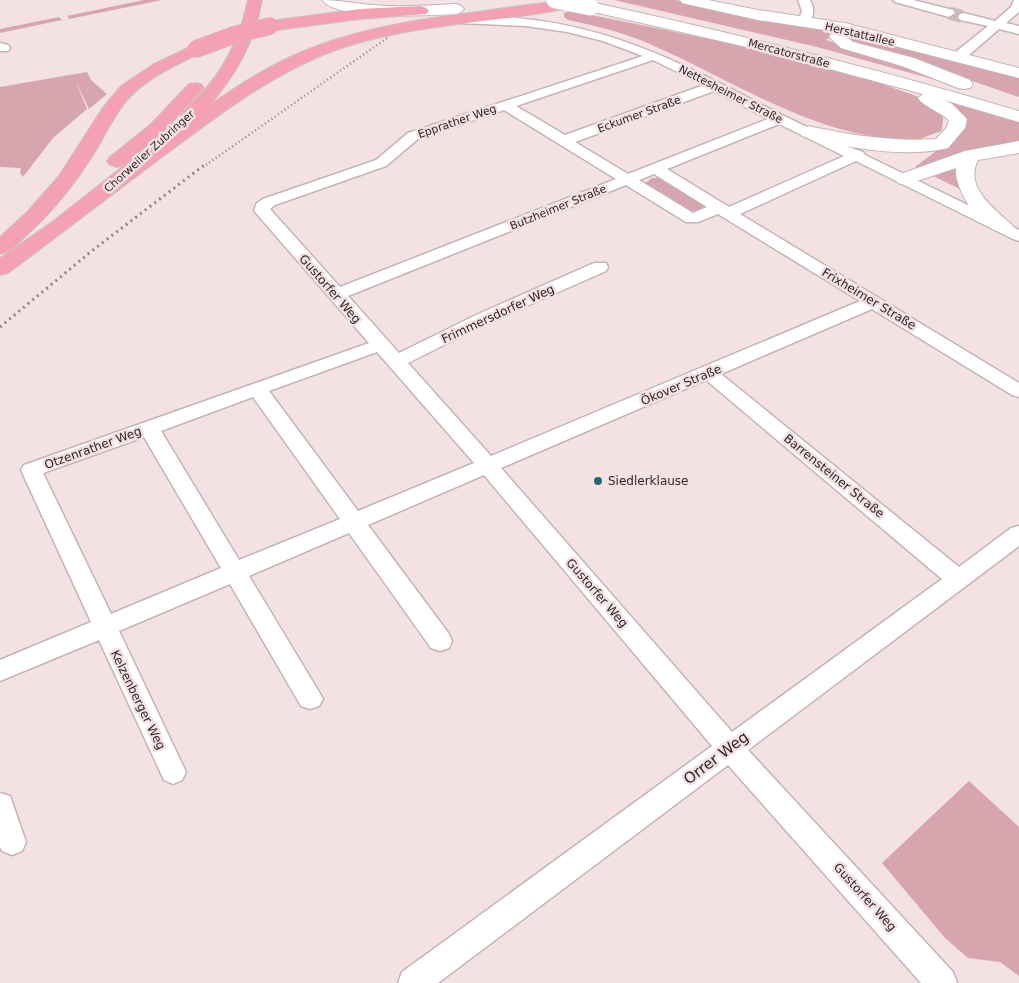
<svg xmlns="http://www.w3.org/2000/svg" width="1019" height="983" font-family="'DejaVu Sans',sans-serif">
	<rect width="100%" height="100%" fill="#f4e1e4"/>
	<path fill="#d7a5ae" d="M144,0h18l-93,19 -2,-3z
		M614,0h61l158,31v3l-7,6 146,50 -155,-43z
		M572,11c106,22 215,41 319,76 12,5 40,12 48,22 6,7 4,14 2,22l-24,9h-46l-1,-4c-78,-14 -145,-59 -218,-91 -26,-12 -55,-19 -84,-25l-4,-3v-4z
		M59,17l3,3 -62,13v-4z
		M850,33l169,45v19l-102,-35 -74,-22 -1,-2z
		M87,72l4,8 16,14 -18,15 -14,-29 12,29 -34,29 -30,39 -3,-4 1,-5 -21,-1v-80z
		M917,89l102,31v23l-34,4 -63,23 -7,-3 40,-30 5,-19z
		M958,165l-3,10 5,14 -29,-14z
		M652,178h9l45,27 -1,2c-15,14 -47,-14 -61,-23z
		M969,781l50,46v149l-19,-14 -32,-4 -23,-20 -63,-75z"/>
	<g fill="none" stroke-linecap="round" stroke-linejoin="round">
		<path stroke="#ccbcbe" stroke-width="13" stroke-dasharray="13 6" stroke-linecap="butt" d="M949,13l15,4"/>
		<g stroke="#c5b4b6" stroke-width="3">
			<path id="minor" d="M798,0h12c5,9 4,16 -2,25l-4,1 -6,-4 4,-11z
				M893,0h20l40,10 2,3 -6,4 -54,-15z
				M1014,0h5v12l-13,11 13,3v8l-20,-5 -37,32h-10l-1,-3 1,-3 36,-29 -28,-6 -2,-3 2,-3 4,-1 31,8 16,-14z
				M464,16c111,-1 182,29 279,79 26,14 52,26 78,39 14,6 28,14 42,18l2,3 154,75v11l-6,-2 -157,-78 -116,53 279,169v14l-7,-2 -140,-86 -151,65 238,193 52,-39 8,-2v20l-271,204 205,222 4,11h-36l-193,-218 -290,218h-40l4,-11 310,-226 -228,-271 -116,50 81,109 3,7 -3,7 -9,3 -9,-3 -82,-115 -100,43 70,116 4,7 -4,7 -9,3 -9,-3 -71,-122 -111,47 67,141 -4,8 -9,4 -9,-4 -65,-140 -99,41v-21l91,-38 -70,-152 3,-5 345,-122 -113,-130 -2,-3 3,-7 6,-4 113,-39 32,-27 235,-77 -40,-15 -36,-9 -41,-6 -66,-3 -2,-3zM653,60l51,25 -139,50 -49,-29zM714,91l54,28 -140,55 -53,-32zM504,110l112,69 -276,108 -70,-78 5,-4 111,-39 32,-27zM779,124l65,32 -115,51 -62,-38zM654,174l53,33 -14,6 -54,-33zM626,185l60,37h12l20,-8 142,87 -369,155 -83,-93 80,-40 118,-52 2,-4 -2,-4h-12l-118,52 -77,38 -51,-57zM377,352l97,111 -116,48 -89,-120zM706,380l236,199 -210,153 -231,-264zM253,397l87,122 -101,41 -78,-129zM144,437l77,131 -110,46 -68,-141z
				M0,43l8,2 2,3 -2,3h-8z
				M0,793l10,3 16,46 -4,9 -10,4 -10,-4 -2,-4z"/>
		</g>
		<g stroke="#c5b4b6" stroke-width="2">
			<path id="tertiary" d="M680,0h28l50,10 87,13 174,45v10l-175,-45 -86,-13 -76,-17z"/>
		</g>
		<g stroke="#c5b4b6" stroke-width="2">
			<path id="secondary" d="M322,0c18,0 34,4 51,5 28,3 56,0 83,-1l5,2 3,3 -3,3 -5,2c-25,1 -119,7 -134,-14z
				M590,2c145,31 288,67 429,109v11l-75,-22 8,4 15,15 -2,9 -17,20c-45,11 -103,-1 -146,-12l-3,-4 3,-4 6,-2c43,9 84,16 128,13l11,-12 2,-7c-9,-8 -26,-14 -31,-22l5,-4 -172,-46 -166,-38 -3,-3 3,-3z
				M845,23l6,2 2,3 -7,8 7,6 61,16 56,22 3,4 -3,4 -6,1 -6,-1 -56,-22 -61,-18 -12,-11 10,-12z
				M1019,141v12l-41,7c-14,27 16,49 33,64l3,4 -3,4c-25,7 -57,-40 -55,-64l-51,17 -7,-2 -3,-4 3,-4 67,-24z"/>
		</g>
		<g stroke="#c8c7c7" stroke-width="2">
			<path id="trunk" d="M248,0h14c-7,41 -25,73 -52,105 28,-20 57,-38 89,-52 58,-25 122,-34 185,-42 36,-5 73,-11 110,-11l-3,3c-83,21 -171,18 -252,46 -60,21 -111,59 -162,97 -57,42 -112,85 -169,127l-8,2v-17l52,-36 83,-65 53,-36 -4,-1 -3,-4c7,-11 18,-19 26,-29 22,-26 34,-54 41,-87z
				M421,6l5,2 3,3 -3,3 -66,5 -90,12 -6,-2 -2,-3 2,-3 6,-2 90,-12z
				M196,44l6,2 2,3 -2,3c-26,13 -55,26 -74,47 -15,17 -23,37 -35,56 -18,29 -40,56 -66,80 -8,7 -16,17 -27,19v-17l28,-26 31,-35 43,-67 19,-23 33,-22z
				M195,83l6,1 3,4 -41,44 -39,33 -7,2 -7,-2 -3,-4 3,-4 41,-33 38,-40z"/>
		</g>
		<use href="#minor" fill="#fff" fill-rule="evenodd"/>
		<use href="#tertiary" fill="#fff" fill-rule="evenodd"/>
		<use href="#secondary" fill="#fff" fill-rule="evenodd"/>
		<use href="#trunk" fill="#f4a2b3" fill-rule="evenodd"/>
		<path stroke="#918486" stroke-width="2.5" stroke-dasharray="1 3" stroke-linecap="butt" d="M206,165l181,-127"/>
		<path stroke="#918486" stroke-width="3" stroke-dasharray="2 4" stroke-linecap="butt" d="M0,327l93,-77 114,-87"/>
		<g stroke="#c5b4b6" stroke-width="18" stroke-linecap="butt">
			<path id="secondary-bridge" d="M555,0l35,7"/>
		</g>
		<g stroke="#c8c7c7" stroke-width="18" stroke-linecap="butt">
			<path id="trunk-bridge" d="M196,49l38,-14 36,-9"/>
		</g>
		<use href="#secondary-bridge" stroke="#fff" stroke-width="17"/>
		<use href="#trunk-bridge" stroke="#f4a2b3" stroke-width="17"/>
	</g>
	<circle fill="#1e6a70" stroke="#f4e1e4" stroke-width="2" cx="598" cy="481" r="5"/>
	<g text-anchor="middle" stroke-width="5" stroke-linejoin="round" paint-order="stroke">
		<g font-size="11" fill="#2d2627" stroke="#f4e1e4">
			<text transform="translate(860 34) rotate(13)" y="4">Herstattallee</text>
			<text transform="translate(789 53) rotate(15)" y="4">Mercatorstraße</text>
			<text transform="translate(731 94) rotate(27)" y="4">Nettesheimer Straße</text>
			<text transform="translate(639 114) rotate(-20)" y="4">Eckumer Straße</text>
			<text transform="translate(457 121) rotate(-19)" y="4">Epprather Weg</text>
			<text transform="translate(149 151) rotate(-42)" y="4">Chorweiler Zubringer</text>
			<text transform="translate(558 207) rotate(-22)" y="4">Butzheimer Straße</text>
		</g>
		<g font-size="12" fill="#2d2627" stroke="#f4e1e4">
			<text transform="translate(330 289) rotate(49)" y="4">Gustorfer Weg</text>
			<text transform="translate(869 299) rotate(31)" y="4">Frixheimer Straße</text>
			<text transform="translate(498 314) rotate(-25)" y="4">Frimmersdorfer Weg</text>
			<text transform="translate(681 385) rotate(-23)" y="4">Ökover Straße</text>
			<text transform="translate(93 448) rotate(-20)" y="4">Otzenrather Weg</text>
			<text transform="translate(834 476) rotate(39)" y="4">Barrensteiner Straße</text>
			<text transform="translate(597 593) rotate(49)" y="4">Gustorfer Weg</text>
			<text transform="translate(138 700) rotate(64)" y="4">Kelzenberger Weg</text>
			<text transform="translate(865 897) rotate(48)" y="4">Gustorfer Weg</text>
		</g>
		<g font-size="12" fill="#2d2627" stroke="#f4e1e4" text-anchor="start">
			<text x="608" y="485">Siedlerklause</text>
		</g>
		<g font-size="15" fill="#2d2627" stroke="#f4e1e4">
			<text transform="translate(716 758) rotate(-37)" y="5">Orrer Weg</text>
		</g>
	</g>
</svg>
